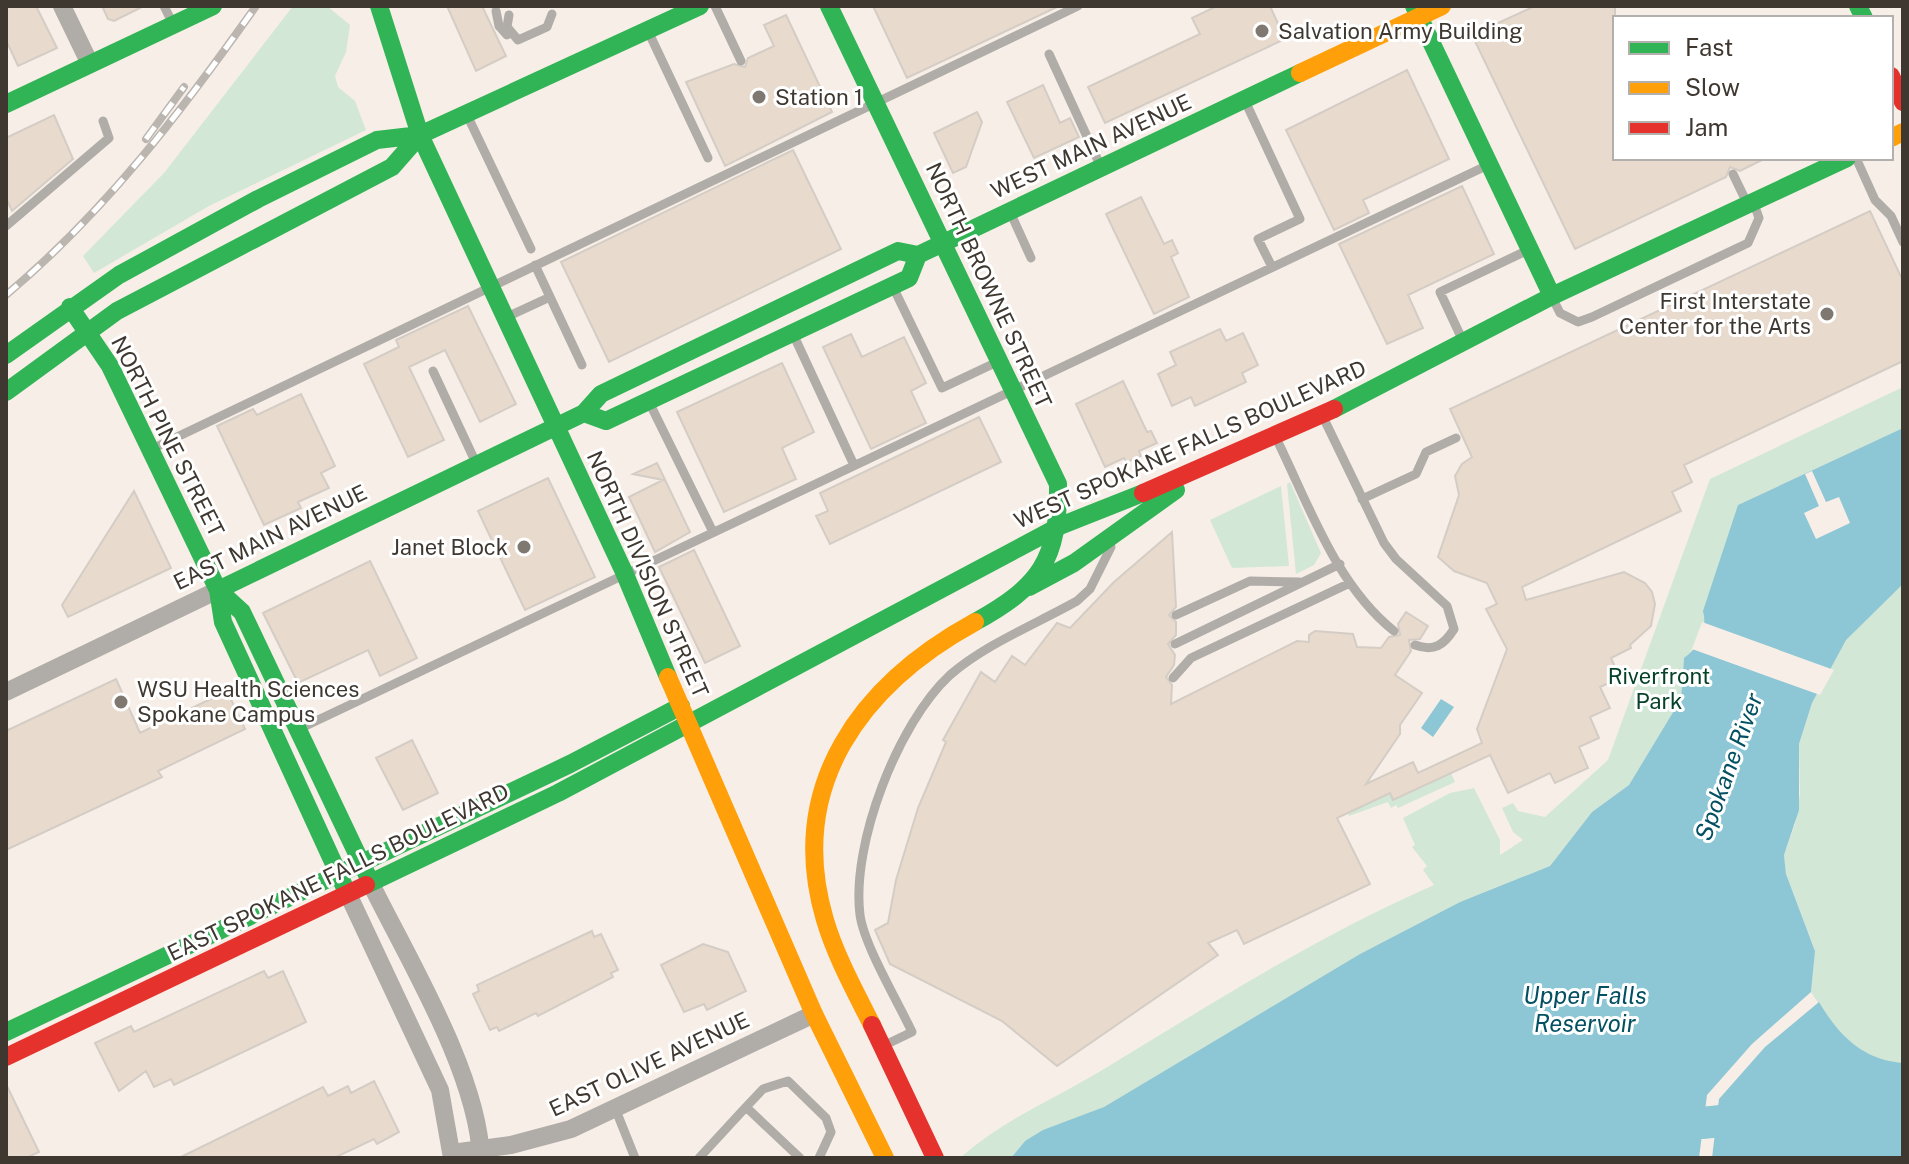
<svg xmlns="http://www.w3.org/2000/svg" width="1909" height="1164" font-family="'Public Sans',sans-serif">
	<rect width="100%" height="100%" fill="#f7efe7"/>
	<path fill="#d2e7d5" d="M293,6h34l23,19 -4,27 -11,24 3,11 17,14 11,29 -157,76 -115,67 -11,-17 81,-83z
		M1903,387v41l-165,77c-10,34 -30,134 -54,154l-3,40 -52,86 -37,27 -42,54 -90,36 -100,52 -256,153 -79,34 -14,17h-51c41,-37 92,-58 139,-86 109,-66 218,-136 335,-187l-11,-15 4,-4 -15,-19 3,-2 -12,-27 47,-25 24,-5 26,52v15l23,-15 -10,-8 -11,-24 11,-5 5,8 27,6 63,-57 102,-281z
		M1290,482l31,71 -7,12 -18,9 -9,-90z
		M1281,486l8,80 -57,2 -22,-48z
		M1903,584v479l-23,-2 -27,-15 -21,-22 -21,-32 4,-42 -29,-76 -2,-19 11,-31 5,-30 -1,-50 13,-41 34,-64z
		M1451,773l4,9 -57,26 -2,-3 -5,3 -3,-6 -39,14 -1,-3 42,-20 4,7z"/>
	<path fill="#8dc6d4" d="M1903,428v156l-57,56 -34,63 -13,41v66l-15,45 2,19 29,77 -4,41 -59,52 -45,51 -8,63h-688l14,-17 18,-11 61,-23 256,-153 100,-52 90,-36 42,-54 37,-27 52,-86 3,-41c15,-11 24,-29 19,-47l35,-106z
		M1441,699l13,8 -21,30 -12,-9z
		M1819,1002c20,34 44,58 84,61v95h-191l7,-59 46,-52z"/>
	<path fill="#f7efe7" d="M1812,471l14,31 13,-5 11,26 -34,16 -12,-26 15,-7 -14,-32z
		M1702,622l132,48 -14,25 -128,-46z"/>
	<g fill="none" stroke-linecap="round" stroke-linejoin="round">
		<path stroke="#8dc6d4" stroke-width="32" d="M1663,1102l39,21 57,-6"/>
	</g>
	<path fill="#e8dacc" stroke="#d4cdc6" stroke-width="2" d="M6,6h30l21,42 -39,18 -12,-26z
		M102,6h42l-30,15 -6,-2z
		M447,6h35l24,50 -30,15z
		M873,6h186l-152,72z
		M1217,6h53l15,33 -180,84 -17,-36 112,-53 -8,-16z
		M1535,6h80v152h151l-26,13 -10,-4 -4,10 -151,72 -103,-214z
		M786,15l46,97 -107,54 -39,-84 48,-18 11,3 3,-9 26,-12 -10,-21z
		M1407,70l42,89 -86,41 6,13 -35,17 -48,-100z
		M1043,85l17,38 10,-5 9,19 -45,21 -27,-56z
		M977,112l5,10 -16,45 -13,6 -19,-40z
		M54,115l19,44 -61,52 -6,-13v-60z
		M793,150l48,99 -232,113 -48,-100z
		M1462,186l32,68 -86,41 15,33 -36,16 -48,-100z
		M1141,197l23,47 8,-4 6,13 -7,4 18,40 -35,17 -48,-100z
		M1870,211l33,70v80l-219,104 8,17 -20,10 9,19 -159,76 4,13 98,-28 21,11 7,9 3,12 -4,22 -21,19 1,3 -20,10 9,20 -20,9 10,21 -20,9 9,21 -20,9 9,21 -33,15 -5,-10 -42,20 -18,-38 -97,45 -3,-7 -53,25 33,66 -126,60 -7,-14 -29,13 10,12 -161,111 -55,-45 -112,-57 -15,-34 13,-7 8,-43 22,-72 28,-66 -3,-2 38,-68 14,10 17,-26 13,9 32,-42 13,5 44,-46 58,-50 4,75 -7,8 7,7v13l-8,9 7,11 -1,10 -8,12 6,8 -1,19 126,-63 12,1v-7l6,-4 38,3 4,13 24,1 8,-11 11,-2 -2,-11 8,-12 22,14 -8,13 -11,1 2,11 -16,24 27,18 -22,32v9l-34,50 47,-22 5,11 64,-30 -5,-14 30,-80 -21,-40 11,-5 -10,-21 -33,-12 -16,-14 21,-62 -4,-19 7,-12 10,-7 -22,-48z
		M468,306l48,98 -36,18 -35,-72 -36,17 35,73 -36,17 -44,-93 35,-17 -3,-7z
		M1220,329l6,12 17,-8 15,32 -16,8 4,9 -51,24 -4,-9 -19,9 -14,-32 18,-9 -6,-13z
		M851,334l11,23 42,-20 22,46 -15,8 15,32 -55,26 -48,-102z
		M782,363l32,69 -32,16 14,31 -72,33 -47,-100z
		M1123,381l24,51 4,-1 6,12 -18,8 2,5 -14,6 -3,-4 -19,9 -29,-63z
		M301,394l34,72 -14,7 8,15 -31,14 3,6 -37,17 -47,-99 36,-17 4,6z
		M979,417l22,45 -171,82 -14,-28 12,-5 -8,-18z
		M657,463l33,69 -35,20 -26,-55 34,-17 -30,-6z
		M548,478l47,99 -70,33 -47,-99z
		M134,491l37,77 -103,49 -6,-12z
		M694,550l46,96 -35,17 -46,-96z
		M370,561l47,97 -37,18 -12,-26 -70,33 -35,-70z
		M116,679l24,54 87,-42 18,38 -87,42 4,6 -156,73v-119z
		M412,740l26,53 -35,17 -27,-52z
		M592,931l2,6 7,-3 17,36 -7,3 2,4 -75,39 -2,-3 -37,18 -2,-4 -7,3 -17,-36 6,-3 -2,-6z
		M703,944l25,8 18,39 -39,19 -3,-6 -20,8 -23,-47z
		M264,971l4,7 15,-7 23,51 -132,63 -3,-6 -17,8 -8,-16 -27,20 -24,-48 36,-17 3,6z
		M374,1081l25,51 -22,12 -3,-5 -40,19h-155l144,-71 5,9 20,-10 3,7z
		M6,1084l33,68 -13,6h-20z"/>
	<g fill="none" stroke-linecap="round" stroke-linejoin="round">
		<path stroke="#b0aca8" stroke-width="9" d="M164,6l8,16
			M715,6l26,55
			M496,11l3,15 8,9
			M509,15l-2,12 11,13 29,-13 5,-13
			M648,31l60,127
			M1049,54l52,113
			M1246,103l54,116 -42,20 14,28
			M467,115l64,134
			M1856,158l19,42 16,16 12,26
			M1733,174l13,27
			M1011,214l20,44
			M6,226l103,-88 -6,-17
			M535,265l47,100
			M894,289l48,99 53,-25
			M1553,299l7,14 18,9 14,-5 156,-74 11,-25 -5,-14
			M509,316l41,-19
			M794,336l59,127
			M1462,339l-22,-47 88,-42
			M433,371l43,92
			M650,404l62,126
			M1324,419l60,124 12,16 51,47 7,23c-10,16 -20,23 -39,16
			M1277,440c32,65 59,145 117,191
			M154,448l924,-442
			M1362,499l54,-25 10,-22 30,-14
			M1176,615l74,-34 49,1
			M1175,644l165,-80
			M1173,678l18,-20 159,-75
			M299,729l1187,-563
			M885,1045l27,-13c-14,-30 -48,-87 -52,-117 -9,-71 38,-192 90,-240 36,-31 86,-51 127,-74l13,-12 21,-42
			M746,1107l17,-18 25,-8 38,37 5,14 -12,26
			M615,1108l20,50
			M699,1158l47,-51 54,51"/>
		<path stroke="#b0aca8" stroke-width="18" d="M62,6l28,58
			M6,692l212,-102
			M371,884c37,75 107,190 110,274
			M348,894l92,196 12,68
			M452,1153l59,-8 60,-16 243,-115"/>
		<path stroke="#30b455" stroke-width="18" d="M379,6l41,129 204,437 44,105
			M829,6l229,478c1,76 -18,102 -83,138
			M1414,6l138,290
			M1858,6l6,12
			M6,104l207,-98
			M70,307l40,59 108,224 5,32 122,266
			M6,355l113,-80 139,-76 119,-59 43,-5 280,-129
			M6,392l111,-81 275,-144 28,-32
			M1334,409l218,-113 295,-138
			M584,413l22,8 303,-143 9,-23 382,-182
			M1029,587l45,-24 102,-73
			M218,590l366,-177 17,-19 297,-143 20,4
			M218,590l24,22 127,267
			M366,885l192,-92 502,-267 83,-33
			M6,1032l564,-268 111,-58"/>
		<path stroke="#ff9f0a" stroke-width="18" d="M1300,73l142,-67
			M1891,138l12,-6
			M668,677l146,337 71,144
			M872,1025c-17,-34 -36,-68 -47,-105 -40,-135 37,-236 150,-298"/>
		<path stroke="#e5322d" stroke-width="18" d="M1891,76l12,26
			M1143,493l191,-84
			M872,1025l63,133
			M6,1057l360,-172"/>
		<g stroke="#bbb5b0" stroke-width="8">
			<path id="rail" d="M146,139l38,-52
				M6,295c100,-84 175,-183 250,-289"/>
		</g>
		<use href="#rail" stroke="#fff" stroke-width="5" stroke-dasharray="15" stroke-linecap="butt"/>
	</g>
	<g fill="#7f7871" stroke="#fff" stroke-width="3">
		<circle cx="1262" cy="31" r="8"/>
		<circle cx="759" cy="97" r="8"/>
		<circle cx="1827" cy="314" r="8"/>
		<circle cx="524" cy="547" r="8"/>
		<circle cx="121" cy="702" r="8"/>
	</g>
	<g text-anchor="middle" stroke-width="6" stroke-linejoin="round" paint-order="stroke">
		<g font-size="22" fill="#3f3831" stroke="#fff" text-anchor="start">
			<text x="1278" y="39">Salvation Army Building</text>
			<text x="775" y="105">Station 1</text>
			<text x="1811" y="309" text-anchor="end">First Interstate<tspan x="1811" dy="25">Center for the Arts</tspan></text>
			<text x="508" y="555" text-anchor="end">Janet Block</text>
			<text x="137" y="697">WSU Health Sciences<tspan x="137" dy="25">Spokane Campus</tspan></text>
		</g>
		<g font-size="22" fill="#3f3831" stroke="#fff">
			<text transform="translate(1091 146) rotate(-25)" y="8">WEST MAIN AVENUE</text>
			<text transform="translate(989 285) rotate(65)" y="8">NORTH BROWNE STREET</text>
			<text transform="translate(168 436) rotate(63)" y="8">NORTH PINE STREET</text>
			<text transform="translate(1190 444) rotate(-24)" y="8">WEST SPOKANE FALLS BOULEVARD</text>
			<text transform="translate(270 537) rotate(-26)" y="8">EAST MAIN AVENUE</text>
			<text transform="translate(648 574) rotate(66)" y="8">NORTH DIVISION STREET</text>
			<text transform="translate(338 872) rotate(-26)" y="8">EAST SPOKANE FALLS BOULEVARD</text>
			<text transform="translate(649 1064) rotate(-25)" y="8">EAST OLIVE AVENUE</text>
		</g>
		<g font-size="22" fill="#064129" stroke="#fff">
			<text x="1659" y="684">Riverfront<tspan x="1659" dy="25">Park</tspan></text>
		</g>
		<g font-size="24" font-style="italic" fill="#025061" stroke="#fff">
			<text transform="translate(1729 767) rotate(-70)" y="8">Spokane River</text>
			<text x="1585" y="1004">Upper Falls<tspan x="1585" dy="28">Reservoir</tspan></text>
		</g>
	</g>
	<rect width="1909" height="1164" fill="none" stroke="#3f3831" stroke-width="16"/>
	<rect x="1613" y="16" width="280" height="144" fill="#ffffff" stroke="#b2afad" stroke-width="2"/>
	<rect x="1629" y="42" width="40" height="12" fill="#30b455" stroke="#b2afad" stroke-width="2"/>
	<text x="1685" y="56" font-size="24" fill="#3f3831">Fast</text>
	<rect x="1629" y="82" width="40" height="12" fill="#ff9f0a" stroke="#b2afad" stroke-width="2"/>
	<text x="1685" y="96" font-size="24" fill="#3f3831">Slow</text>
	<rect x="1629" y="122" width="40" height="12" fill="#e5322d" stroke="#b2afad" stroke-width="2"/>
	<text x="1685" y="136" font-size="24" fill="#3f3831">Jam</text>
</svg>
